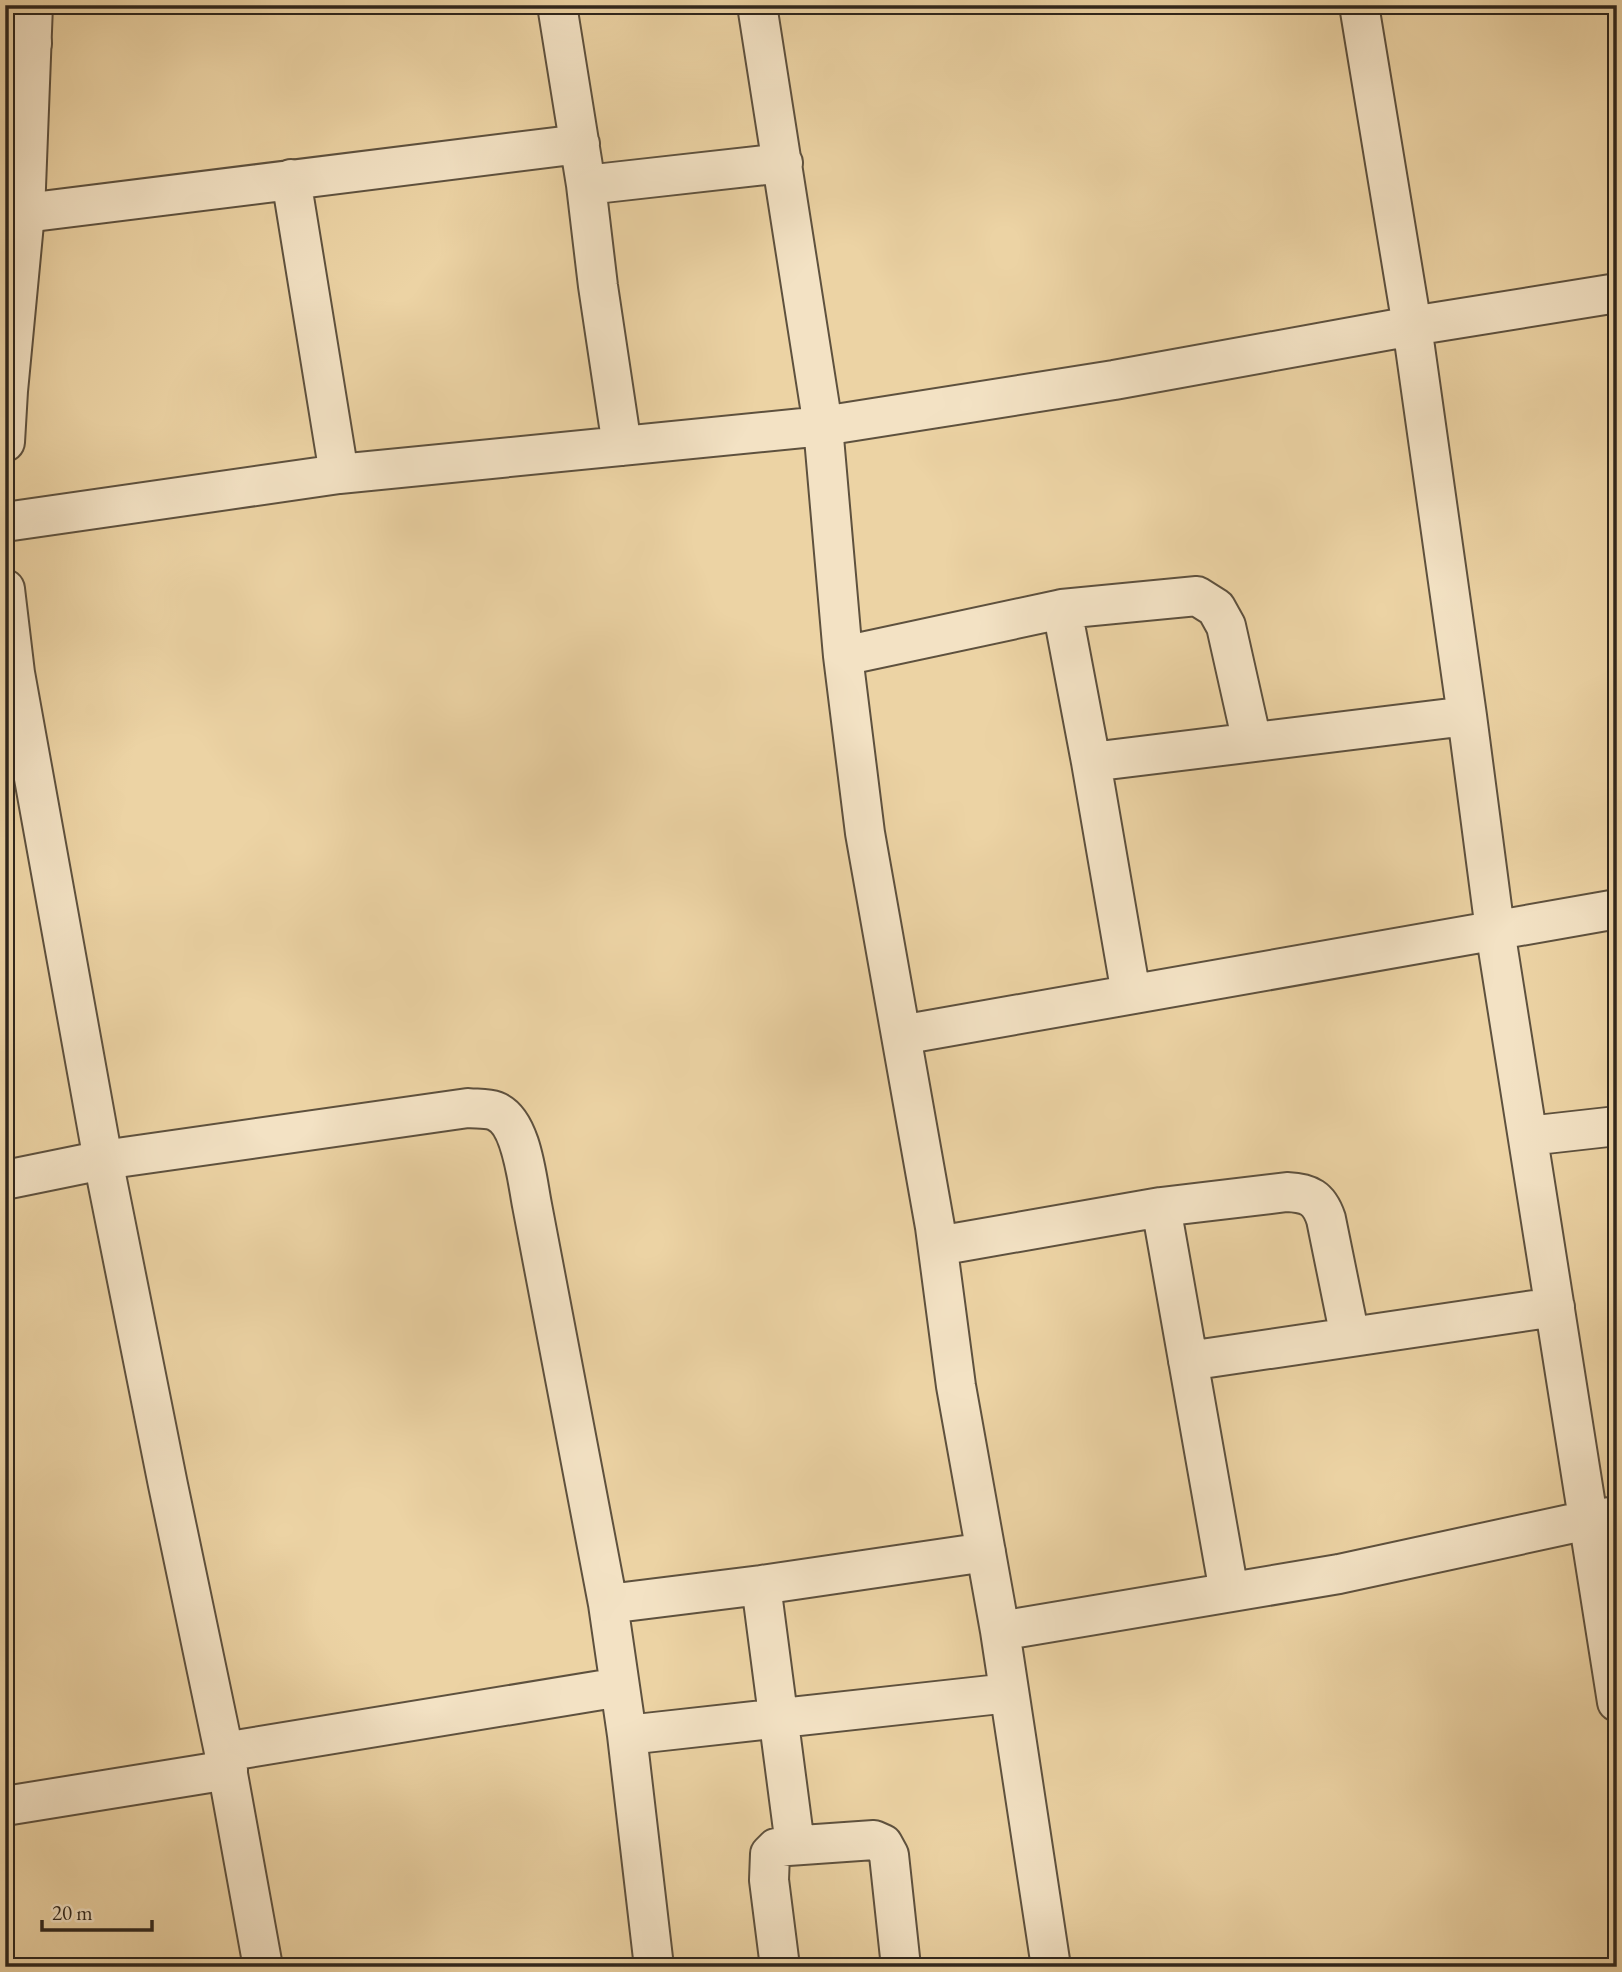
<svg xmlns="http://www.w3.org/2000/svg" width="1622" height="1972" font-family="'EB Garamond',serif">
	<rect width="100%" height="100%" fill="#ecd3a4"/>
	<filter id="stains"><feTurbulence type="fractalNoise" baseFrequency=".00286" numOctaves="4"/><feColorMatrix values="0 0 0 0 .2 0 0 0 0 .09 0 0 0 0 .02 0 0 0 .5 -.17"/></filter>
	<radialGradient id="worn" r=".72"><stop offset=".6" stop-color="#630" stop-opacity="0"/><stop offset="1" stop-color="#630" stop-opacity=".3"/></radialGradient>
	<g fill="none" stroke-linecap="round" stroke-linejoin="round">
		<g stroke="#5e513e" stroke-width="42">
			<path id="minor" d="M557,5l29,180 12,101 24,160
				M757,5l66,421 20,230 22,177 70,394 21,159 44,245 51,336
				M1359,5l53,321 55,390 28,214 122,772
				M5,42l27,1
				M291,179l48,295
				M586,185l197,-22
				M25,213l555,-69
				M5,522l334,-48 484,-48 291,-46 298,-54 205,-33
				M1062,609l135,-13 19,12 10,18 26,116
				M843,656l219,-47 29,153 376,-46
				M1091,762l40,232
				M901,1035l716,-126
				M1528,1136l89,-10
				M5,1180l98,-20 365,-52c8,1 19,0 27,3 27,10 32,69 37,94l76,399 19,131 27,232
				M1161,1207l126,-15c22,1 32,6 39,27l24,118
				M938,1246l223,-39 68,385
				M1188,1361l367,-54
				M761,1585l34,260
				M608,1604l153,-19 225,-33
				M1000,1631l339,-57 249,-54 29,-4
				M627,1735l382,-42
				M224,1752l396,-65
				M5,1806l223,-36
				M780,1967l-11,-87 1,-26 6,-6 12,-2 86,-6 9,4 6,11 12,112"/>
		</g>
		<g stroke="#5e513e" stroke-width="42">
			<path id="tertiary" d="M5,442l3,-51 17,-178 8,-208
				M5,589l10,84 88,487 65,325 56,267 39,215"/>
		</g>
		<use href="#minor" stroke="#f3e2c4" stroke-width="38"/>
		<use href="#tertiary" stroke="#f3e2c4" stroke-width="38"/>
	</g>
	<rect width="1622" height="1972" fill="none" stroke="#ecd3a4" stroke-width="28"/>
	<rect x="7" y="7" width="1608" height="1958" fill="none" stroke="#2f261c" stroke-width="3.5"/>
	<rect x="14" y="14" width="1594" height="1944" fill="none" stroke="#2f261c" stroke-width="2"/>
	<path d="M42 1920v10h110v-10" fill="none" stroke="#2f261c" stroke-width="3.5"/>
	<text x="52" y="1920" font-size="21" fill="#2f261c" stroke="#f3e2c4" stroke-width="5" paint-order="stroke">20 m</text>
	<rect width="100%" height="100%" filter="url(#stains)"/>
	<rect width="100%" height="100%" fill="url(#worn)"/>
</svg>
